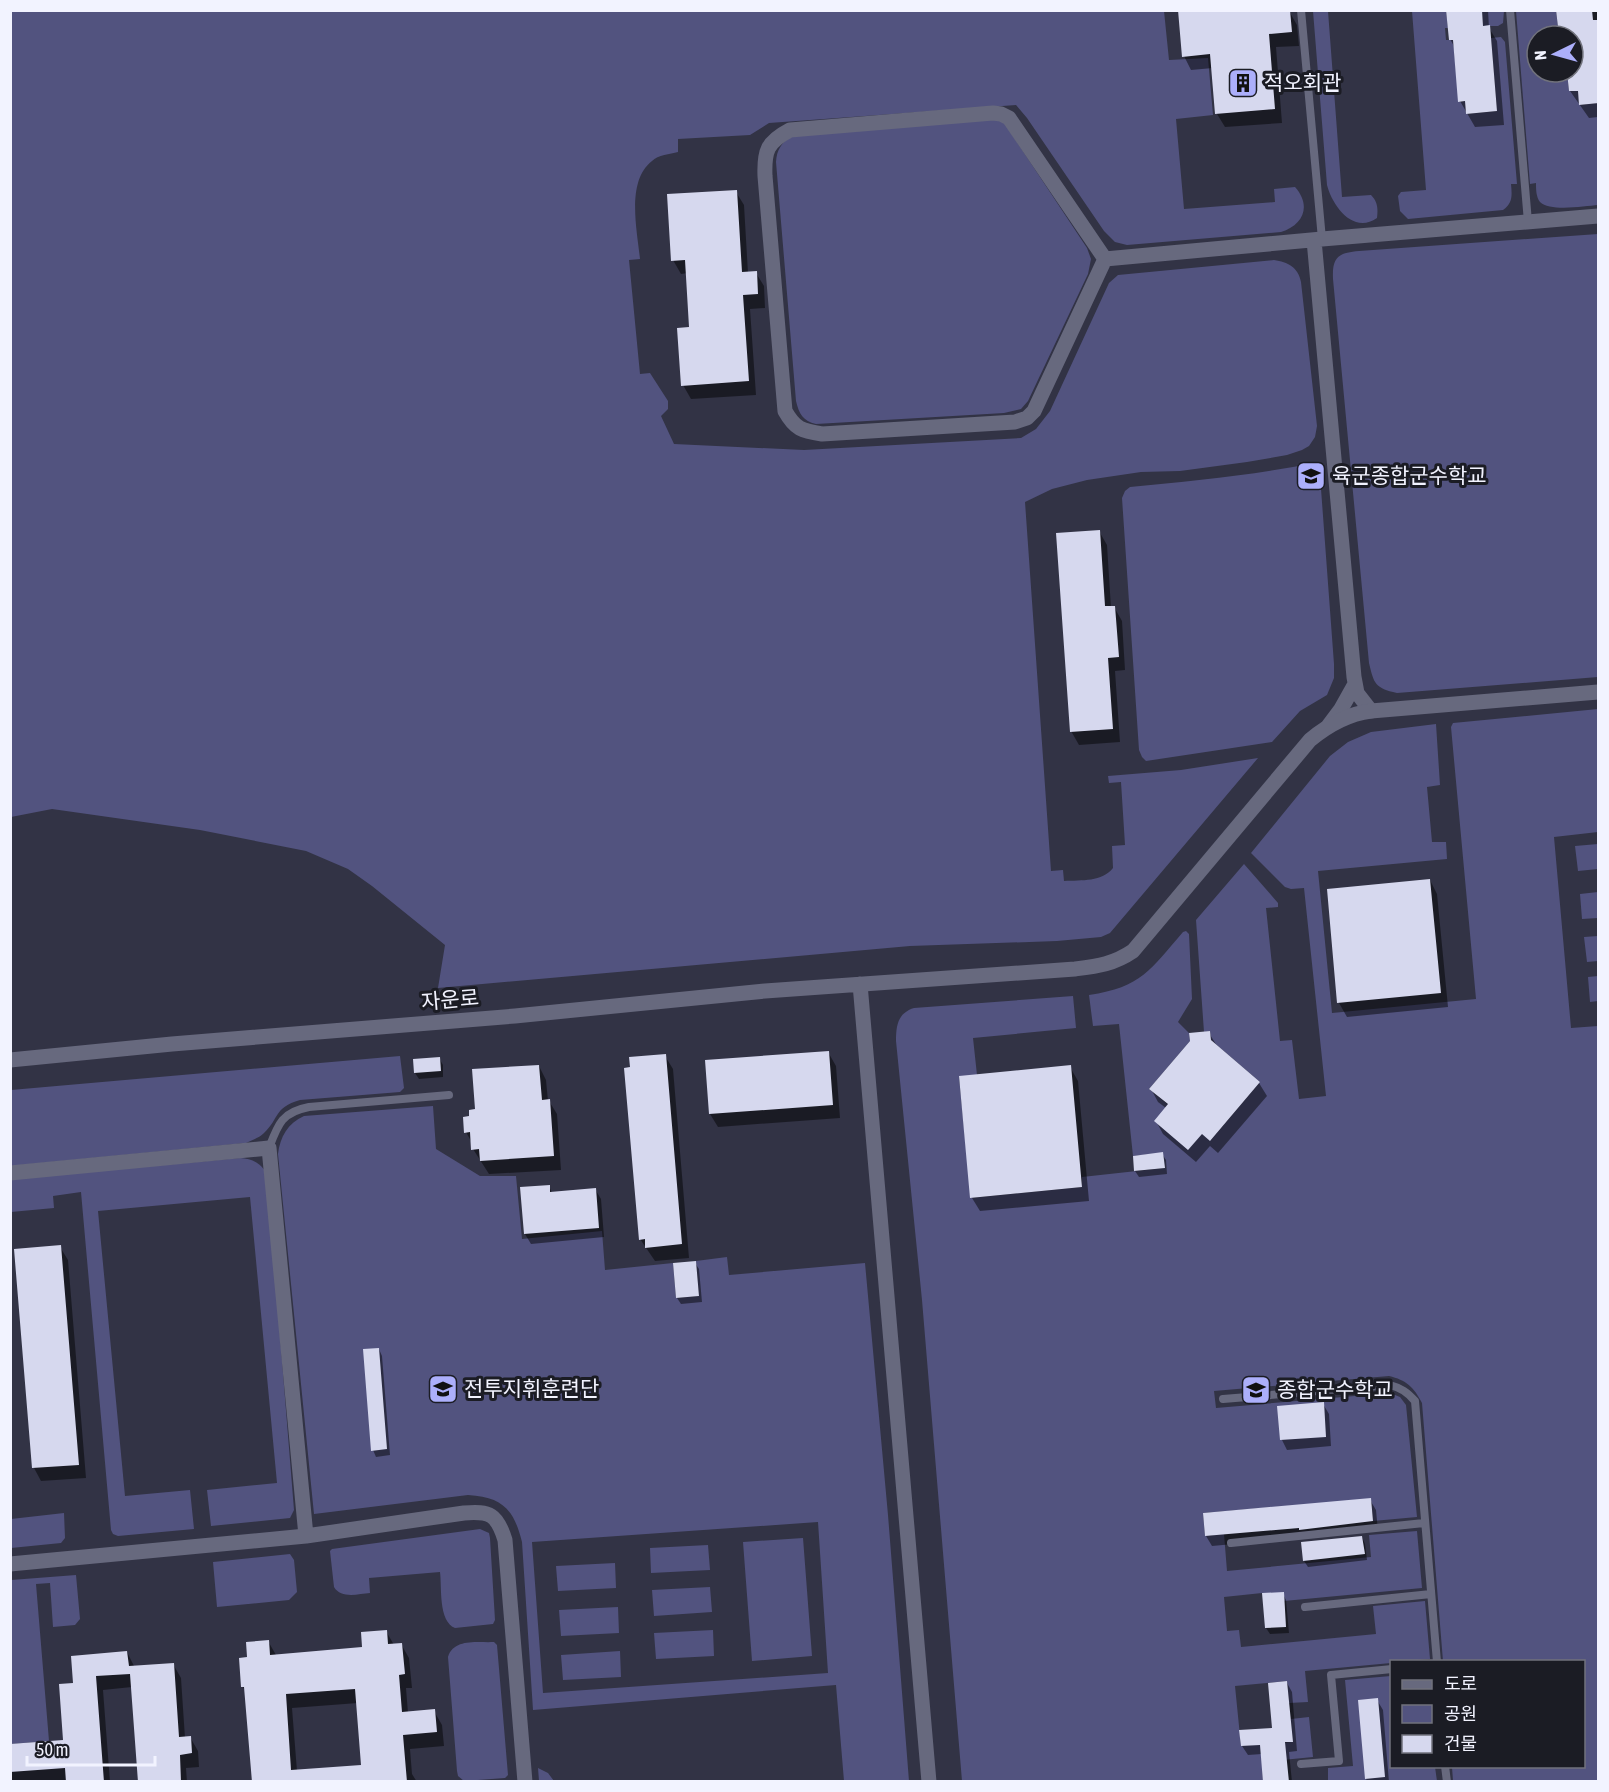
<svg xmlns="http://www.w3.org/2000/svg" width="1609" height="1792" font-family="'Asap Condensed','Noto Sans KR',sans-serif">
	<rect width="100%" height="100%" fill="#323345"/>
	<path fill="#52537f" fill-rule="evenodd" d="M11,11h1153l5,49 39,-2 5,57 -37,4 8,90 91,-7 -1,-13 21,-2c17,19 8,38 -14,45l-154,13 -12,-3 -11,-11 -77,-113 -11,-13 -247,18 -19,12 -72,4v13c-8,2 -20,3 -26,9 -26,20 -15,69 -12,98l-11,1 11,114 10,-1 18,28v8l-7,7 13,28 130,6 217,-12 15,-9 14,-18 59,-128 9,-8 156,-15c14,2 24,7 27,22l16,144 -2,11 -6,9 -7,4 -15,5 -40,7 -67,9 -39,1 -54,8 -35,9 -27,13 26,369 12,-1 1,11c18,-1 38,1 49,-13l-1,-22 13,-1 -4,-63 -12,1 -1,-7 73,-6 77,-12 -148,175 -9,4 -44,4 -147,5 -472,42 7,-43 -73,-59 -24,-17 -42,-18 -106,-21 -148,-21 -41,8z
		M1313,11h15l14,186 29,-2c7,7 7,14 6,23 -24,17 -45,-13 -50,-33z
		M1412,11h34l2,17h-3l1,12h7l6,62 6,-1 1,13 31,-3 -6,-73 10,-1 4,5 12,142h-6c1,11 2,19 -8,26l-95,9 -8,-8 -2,-15 3,-4 25,-2z
		M1482,11h22l-1,12 -5,3h-15z
		M1516,11h40l2,16h5l1,9h-27v36h30l2,19h9l2,14 18,-2v102c-13,1 -48,7 -58,-3 -4,-5 -4,-13 -4,-19l-6,1z
		M990,117l13,4 84,127 4,11 -3,15 -60,127 -7,8 -17,4 -188,11c-13,-3 -17,-10 -20,-23l-20,-239c1,-13 5,-18 15,-26z
		M1598,234v443l-201,16c-22,-5 -23,-9 -28,-30l-36,-384c-1,-22 5,-26 26,-28z
		M1319,462l15,202v14l-7,17 -27,16 -28,31 -126,19 -4,-4 -3,-7 -17,-252 3,-7 5,-4c64,-6 126,-12 189,-25z
		M1598,709v123l-44,5 17,191 27,-2v755h-145l-1,-14 132,-1v-104l-141,-1 -21,-258c-8,-16 -16,-23 -33,-27l-175,15 2,17 174,-15 10,4 6,8 11,112 -44,4 -2,-22 -168,14 2,23 19,-2 3,37 144,-14 -2,-22 48,-4 5,57 -138,13 -22,-8 -38,4 3,34 12,-1 2,17 135,-13 -3,-28 52,-5 5,58 -38,3 -1,1 -86,8 3,31 -19,1 -2,-22 -52,5 6,60 51,-4 -1,-23 18,-2 4,40 -51,5 1,19h-301l-40,-481 -26,-259c0,-16 2,-28 18,-33l159,-12 3,32 -103,10 4,37 -18,2 12,121 111,-11v-10l82,-9 -1,-15 -30,3 -14,-132 -26,2 -4,-31c53,-8 61,-25 94,-63l3,-1 3,3 3,65 -14,23 11,11 1,8 -41,48 62,51 49,-58 -49,-42 -1,-9 -6,1 -8,-112 48,-56 34,39v4l-12,1 14,133 12,-1 7,59 27,-3 -22,-208 -13,1 -6,-2 -34,-34 79,-97 18,-14 23,-10 65,-8 4,61 -13,2 5,55h14l1,17 -129,12 14,142 144,-14 -25,-272 2,-4z
		M1598,844v25l-20,2 -3,-25z
		M1598,892v26l-16,1 -2,-25z
		M1598,936v25l-11,1 -3,-25z
		M1598,976v25l-8,1 -2,-25z
		M400,1056l4,32 -4,4 -100,8c-27,8 -20,18 -36,33 -5,5 -12,7 -18,10l-235,23v-76z
		M433,1106l3,43 44,27h36l6,63 80,-8 3,39 68,-7 3,35 23,-2 -3,-35 31,-4 2,18 136,-12 23,252 21,266h-65l-8,-96 -303,25 -11,-168c-8,-32 -19,-45 -54,-47l-154,19 -36,-360c2,-17 10,-31 26,-38zM818,1522l10,151 -285,20 -11,-151z
		M240,1158c13,1 21,5 27,16l27,336 -4,8 -79,8 -4,-36 70,-7 -27,-286 -152,14 27,285 65,-6 4,39 -76,7 -5,-2 -2,-4 -30,-338 -28,4 1,12 -43,4v-33z
		M64,1513l1,25 -4,5 -50,5v-29z
		M480,1529l9,4 1,5 5,82 -2,4 -38,4c-17,-7 -13,-41 -15,-56l-71,6 1,15c-12,1 -29,6 -36,-6l-4,-36 2,-2z
		M803,1538l9,118 -60,5 -9,-119z
		M708,1545l2,25 -59,3 -1,-25z
		M290,1554l4,6 3,32 -8,8 -72,7 -4,-45z
		M615,1563l1,25 -58,3 -2,-25z
		M76,1575l4,44 -5,6 -22,2 -3,-44 -14,1 13,157 -38,3v-164z
		M710,1587l2,25 -58,4 -2,-26z
		M618,1607l1,26 -58,3 -2,-26z
		M713,1630l1,26 -58,3 -2,-26z
		M494,1642l3,3 11,130 -3,3 -41,3 -6,-5 -1,-5 -9,-114c6,-19 30,-14 46,-15z
		M620,1651l1,26 -58,3 -2,-25z
		M1391,1676l1,90 43,1 2,14 -120,1 11,-2v-12l25,-2 -8,-86z
		M538,1768l10,5 6,8h-15z"/>
	<path fill="#0007" fill-rule="evenodd" d="M1180,10l109,1 8,14 2,21 -23,1 6,76 -57,4 -8,-13 -4,-46 -22,2 -7,-14z
		M1448,10h40l1,18 8,13 7,84 -29,2 -15,-26 -5,-53 -5,-9z
		M1558,10h39l1,107 -9,1 -19,-27 -2,-19h5v-36h-8l-6,-9z
		M736,192l8,13 4,68h8l8,13 1,22 -15,1 6,86 -65,4 -8,-14 8,-57 -3,-55 -7,1 -8,-14z
		M1099,531l8,14 4,63 3,-1 8,14 3,49 -10,1 5,71 -41,3 -8,-14z
		M1430,880l7,14 11,113 -101,10 -8,-14 -11,-113z
		M1209,1033l8,13 42,37 8,13 -49,57 -8,-7 -14,16 -33,-28 -7,-13 10,-13 -8,-6 -7,-13z
		M828,1052l8,14 4,52 -122,9 -8,-13z
		M665,1056l8,13 16,189 -34,3 -15,-22z
		M439,1058l4,7v12l-24,2 -4,-6z
		M539,1066l7,14 2,21h1l8,13 4,56 -72,4 -16,-25 -1,-6 -6,-11 5,-14 6,-7z
		M1070,1067l8,14 11,120 -109,10 -8,-13z
		M1162,1154l4,6 1,14 -28,3 -4,-6 -1,-14z
		M549,1186l3,7 43,-4 6,10 3,38 -73,7 -6,-10 -3,-45z
		M60,1247l8,13 18,218 -45,3 -7,-13 -18,-218z
		M695,1263l4,6 3,33 -21,2 -4,-6 -2,-34z
		M379,1349l3,7 8,99 -14,2 -3,-7z
		M1323,1404l6,10 2,32 -44,4 -5,-10 -3,-33z
		M1370,1500l6,10 2,21 -166,15 -6,-10z
		M1362,1537l3,7 2,16 -59,7 -4,-6z
		M1283,1594l3,6 3,33 -19,1 -4,-6z
		M386,1631l8,14 7,-1 8,14 3,30h-6l2,25 26,-2 8,14 2,21 -34,3 2,25 5,8h-163l-8,-90 -3,-5 6,-28 19,-18 8,14 88,-6zM358,1703l5,63 -66,5 -5,-63z
		M127,1652l7,14 39,-2 8,14 4,60 5,-1 8,14 1,16 -13,1 1,14h-47l-8,-95 -29,3 7,92h-100v-36l55,-4 10,-58z
		M1287,1683l5,9 5,59 -8,1 3,30h-27l-3,-28 -14,1 -6,-9 31,-17z
		M1377,1700l6,10 6,72h-21l-2,-3z"/>
	<path fill="#d6d8ee" fill-rule="evenodd" d="M1178,10h82v2l30,-2 2,22 -23,2 6,75 -60,5 -5,-60 -28,3z
		M1446,10h36l1,16 7,-1 7,86 -31,3 -1,-13 -7,1 -5,-62h-4z
		M1556,10h36l1,10h6v83l-20,2 -1,-14h-9l-2,-19h6v-36h-9l-1,-9h-5z
		M737,190l5,82 15,-1 1,23 -15,1 6,86 -68,5 -4,-58 12,-1 -4,-67 -14,1 -4,-67z
		M1100,530l5,76h10l4,51 -11,1 5,71 -43,3 -14,-199z
		M1430,879l11,114 -104,10 -10,-114z
		M1210,1031l1,9 49,42 -50,59 -8,-7 -14,16 -34,-29 14,-17 -19,-15 41,-48 -1,-8z
		M829,1051l4,54 -124,9 -4,-54z
		M666,1054l16,190 -37,4v-9l-6,1 -15,-172 6,-1 -1,-10z
		M440,1057l1,14 -27,2 -1,-14z
		M539,1065l3,35 8,-1 4,57 -74,5 -1,-12 -8,1 -1,-18 -6,1 -1,-16 6,-1v-6l6,-1 -3,-40z
		M1071,1065l11,122 -112,11 -11,-122z
		M1163,1152l2,16 -31,3 -1,-15z
		M550,1185v7l46,-4 3,40 -75,6 -4,-47z
		M61,1245l18,220 -47,3 -18,-219z
		M696,1261l3,35 -23,2 -3,-35z
		M379,1348l8,101 -16,2 -8,-102z
		M1324,1402l2,35 -46,3 -3,-34z
		M1371,1498l2,23 -74,9v-2l-94,8 -2,-23z
		M1362,1536l3,18 -62,7 -2,-19z
		M1284,1592l2,35 -21,1 -3,-35z
		M387,1630l1,14 14,-1 3,31 -6,1 3,37 33,-3 2,23 -34,3 4,47h-155l-8,-95h-3l-2,-29 8,-1 -1,-15 23,-2 1,15 92,-8 -1,-15zM355,1689l6,76 -70,5 -5,-76z
		M127,1651l2,15 45,-3 5,74 12,-1 1,17 -12,2 1,27h-43l-8,-108 -34,2 8,106h-38l-1,-14 -55,4v-28l53,-4 -4,-56 14,-1 -2,-27z
		M1287,1681l6,61h-8l4,40h-26l-3,-37 -19,1 -2,-16 33,-2 -4,-45z
		M1378,1698l7,79 -20,2 -7,-79z"/>
	<g fill="none" stroke-linecap="round" stroke-linejoin="round">
		<path stroke="#67697e" stroke-width="8" d="M1301,10l21,229
			M1510,10l18,212
			M269,1148c9,-24 13,-36 40,-41l140,-12
			M1223,1399l167,-14c11,3 17,7 25,16l22,261
			M1231,1543l193,-20
			M1305,1607l126,-13
			M1301,1764l38,-3 -8,-86 61,-6
			M1445,1766l2,16"/>
		<path stroke="#67697e" stroke-width="15" d="M993,113l8,1 8,4 96,141 -71,152 -7,7 -12,4 -193,12c-20,-3 -27,-5 -37,-23l-20,-235c-1,-25 2,-34 25,-46z
			M1314,240l40,437 3,16 14,18
			M1105,259l217,-20 276,-23
			M1329,725l12,-16 14,-25
			M10,1173l259,-25 37,388
			M10,1564l296,-28 158,-23c26,-2 33,1 41,27l20,242"/>
		<path stroke="#67697e" stroke-width="15" d="M860,984l69,798
			M10,1060l162,-16 343,-28 250,-25 310,-22c23,-3 39,-5 58,-18l177,-211c18,-15 38,-26 61,-29l227,-19"/>
	</g>
	<defs>
		<g id="building-square" transform="scale(1.5)"><rect x="-9" y="-9" width="18" height="18" rx="4" fill="#acaffb" stroke="#1b1c24"/><path d="M-4-6H4V6H1V3H-1V6H-4ZM-2.5-4.3h1.7v1.8h-1.7ZM.8-4.3h1.7v1.8H.8ZM-2.5-1h1.7V.8h-1.7ZM.8-1h1.7V.8H.8Z" fill="#111"/></g>
		<g id="university-square" transform="scale(1.5)"><rect x="-9" y="-9" width="18" height="18" rx="4" fill="#acaffb" stroke="#1b1c24"/><path d="M0-5L7-2L0 1L-7-2ZM-4 1L0 2.5L4 1V4Q0 6-4 4Z" fill="#111"/></g>
	</defs>
	<g fill-rule="evenodd">
		<use href="#building-square" x="1243" y="83"/>
		<use href="#university-square" x="1311" y="476"/>
		<use href="#university-square" x="443" y="1389"/>
		<use href="#university-square" x="1256" y="1390"/>
	</g>
	<g text-anchor="middle" stroke-width="6" stroke-linejoin="round" paint-order="stroke">
		<g font-size="21" fill="#f2f3ff" stroke="#1b1c24" text-anchor="start">
			<text x="1264" y="90">적오회관</text>
			<text x="1332" y="483">육군종합군수학교</text>
			<text x="464" y="1396">전투지휘훈련단</text>
			<text x="1277" y="1397">종합군수학교</text>
		</g>
		<g font-size="21" fill="#f2f3ff" stroke="#1b1c24">
			<text transform="translate(450 1000) rotate(-5)" y="7">자운로</text>
		</g>
	</g>
	<rect width="1609" height="1792" fill="none" stroke="#f2f3ff" stroke-width="24"/>
	<rect x="1390" y="1660" width="195" height="108" fill="#1b1c24" stroke="#71727c" stroke-width="1.5"/>
	<rect x="1402" y="1680" width="30" height="9" fill="#67697e" stroke="#71727c" stroke-width="1.5"/>
	<text x="1444" y="1690" font-size="18" fill="#f2f3ff">도로</text>
	<rect x="1402" y="1705" width="30" height="18" fill="#52537f" stroke="#71727c" stroke-width="1.5"/>
	<text x="1444" y="1720" font-size="18" fill="#f2f3ff">공원</text>
	<rect x="1402" y="1735" width="30" height="18" fill="#d6d8ee" stroke="#71727c" stroke-width="1.5"/>
	<text x="1444" y="1750" font-size="18" fill="#f2f3ff">건물</text>
	<g transform="translate(1555 54) rotate(265)"><circle r="28" fill="#1b1c24" stroke="#71727c" stroke-width="1.5"/>
	<path d="M0-4.5L10 22L0 15L-10 22Z" fill="#acaffb"/>
	<text y="-9" font-size="16" font-weight="bold" text-anchor="middle" fill="#f2f3ff">N</text>
	</g>
	<path d="M27 1756v9h128v-9" fill="none" stroke="#f2f3ff" stroke-width="3"/>
	<text x="36" y="1756" font-size="18" fill="#f2f3ff" stroke="#1b1c24" stroke-width="4.5" paint-order="stroke">50 m</text>
</svg>
